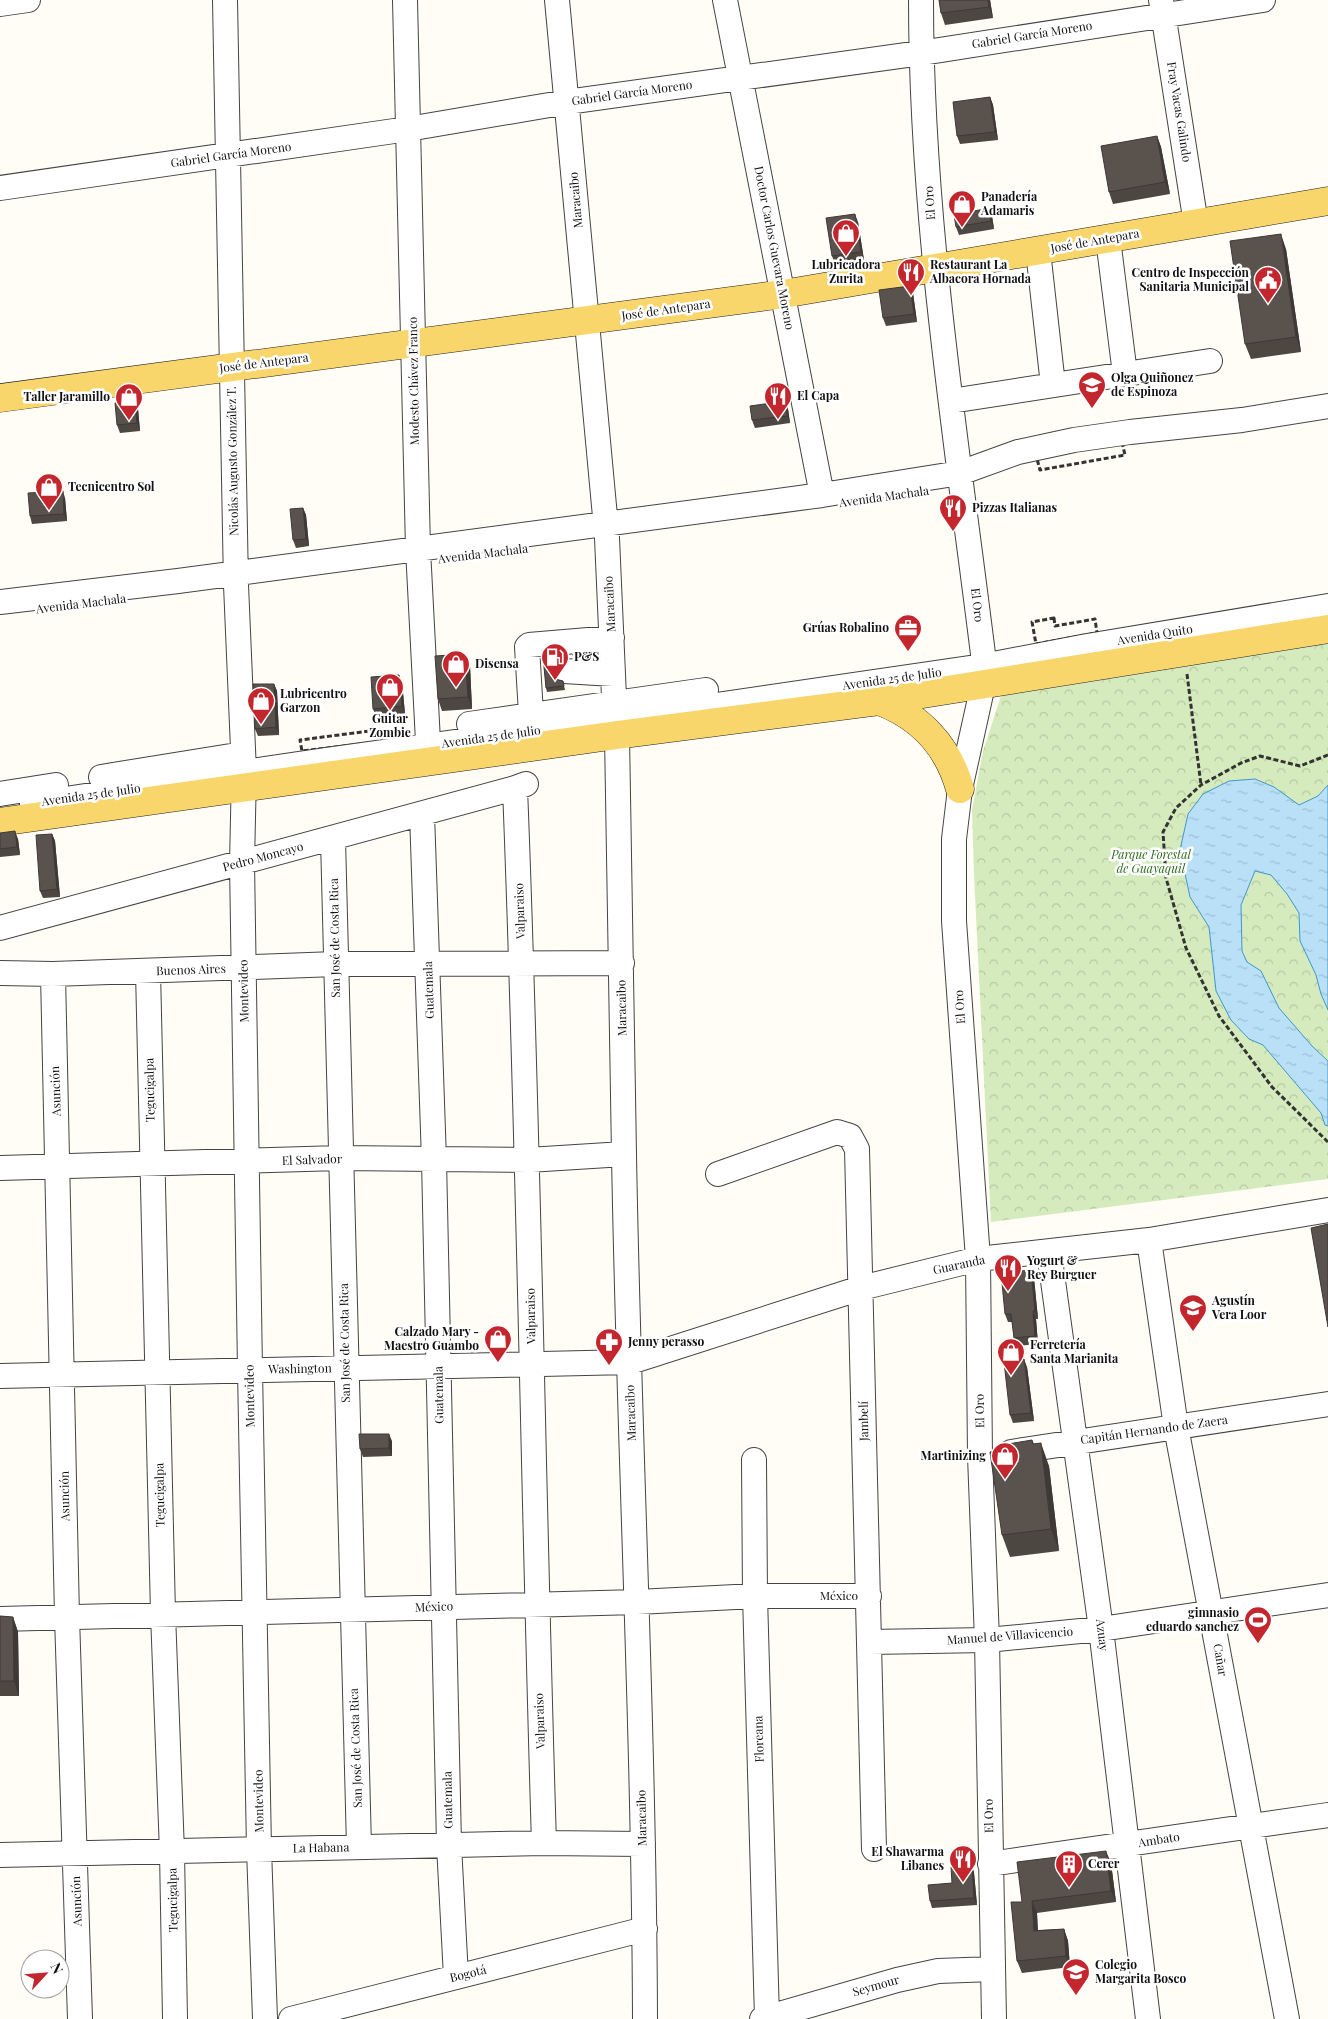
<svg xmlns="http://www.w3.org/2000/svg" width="1328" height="2019" font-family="'Playfair Display',serif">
	<defs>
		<pattern id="park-crowns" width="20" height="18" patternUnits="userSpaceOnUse" patternTransform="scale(1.25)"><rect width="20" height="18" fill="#d5ebbd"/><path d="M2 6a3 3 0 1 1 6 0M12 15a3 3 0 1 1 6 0" fill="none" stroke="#b6c8a1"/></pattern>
		<pattern id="water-ripples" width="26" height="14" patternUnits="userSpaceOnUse" patternTransform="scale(1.25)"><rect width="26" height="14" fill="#b9e0f7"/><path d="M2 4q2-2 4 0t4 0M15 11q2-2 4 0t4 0" fill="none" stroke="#9ebfd3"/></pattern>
	</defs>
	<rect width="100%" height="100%" fill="#fffdf5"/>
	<path fill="url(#park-crowns)" d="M1328,643v536l-337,43 -17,-347 -2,-65 11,-59 18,-55z"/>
	<path fill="url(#water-ripples)" stroke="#3f96cf" d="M1255,779l19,8 25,18 19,-9 10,-11v225l-7,-16 -5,-19 -16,-34 -1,-28 -12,-19 -16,-19 -16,-4 -14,34 1,46 5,11 14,9 18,37 33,38 16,15v65l-3,-1 -4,-12 -58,-68 -14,-6 -18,-19 -15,-29 -7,-64 -19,-30 -10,-47 8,-36 15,-20 26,-13z"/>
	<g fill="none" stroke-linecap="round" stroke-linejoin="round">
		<g stroke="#444" stroke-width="26">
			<path id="minor" d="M225,0l11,585 8,187 -2,91 8,507 9,479 6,170
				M405,0l13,549 11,212
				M557,0l50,538 8,182 2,15c3,140 4,280 7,420 5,288 20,576 21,864
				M725,0l97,495
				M921,0c0,219 35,437 62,654v31l-23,104 -6,50v82l24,338 2,197 7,184 7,379
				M1161,0l35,224
				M0,4l28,-4
				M0,188l408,-59 159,-27 354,-49 342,-53
				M1108,239l17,135
				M1038,251l15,134
				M951,401l259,-40
				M0,602l178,-21 644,-86 138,-22 58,-21 56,-12 56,-8 112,-12 86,-14
				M564,671l49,3
				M531,714l-4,-67 2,-2 83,-7
				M469,724l237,-34
				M101,777l142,-23
				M515,788c14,352 18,704 29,1055
				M0,794l56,-9
				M32,804l293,-44 290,-40 368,-54 104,-20 241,-40
				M422,814l12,346 15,685 7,132
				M333,839l26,1008
				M0,928l515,-140 11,-4
				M148,971l15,643 9,238 3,167
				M0,973l53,1 283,-10 286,-1
				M53,974l14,643 13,402
				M0,1168l340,-10 188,2 96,-6
				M718,1174l119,-42 13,4 7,13 17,700
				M1149,1240l27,187 111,592
				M1049,1252l52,377 47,390
				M0,1376l630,-14 231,-74 117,-29 171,-19 179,-30
				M1011,1452l317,-48
				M754,1460l1,136 12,422
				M0,1619l637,-17 118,-6h114
				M870,1642l117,-2 114,-11 227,-34
				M0,1855l544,-12 99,1
				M990,1864l338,-49
				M291,2019l354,-90
				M762,2019l135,-39 41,-9 55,-2"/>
		</g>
		<g stroke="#222" stroke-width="29">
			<path id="major" d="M0,398l783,-104 545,-93
				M879,701c41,15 69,45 81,88
				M0,822l617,-87 262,-34 449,-72"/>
		</g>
		<path stroke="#333" stroke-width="3" stroke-dasharray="5 2.5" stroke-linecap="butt" d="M1122,442l3,13 -85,15 -4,-15z
			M1054,618l1,8 40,-7 2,14 -61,11 -4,-22z
			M1187,674l14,111
			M385,729l1,12 -84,10 -2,-11z
			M1328,755l-28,11 -40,-10 -19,7 -40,22 -25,23 -13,24 3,46 20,70 33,68 53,71 56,55"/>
		<use href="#minor" stroke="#fff" stroke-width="24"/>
		<use href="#major" stroke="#f9d66b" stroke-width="28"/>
	</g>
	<path fill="#4d4742" d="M939,0h51l3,18 -48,7 -4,-12z
		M990,97l3,8 5,35 -38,4 -3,-8z
		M1157,136l4,11 9,47 -57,10 -4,-12z
		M989,208l3,8 2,13 -35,6 -3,-8z
		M858,222l6,38 -29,4 -3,-8z
		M1286,249l15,103 -50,7 -6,-15z
		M910,286l3,7 4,29 -31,4 -3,-8z
		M138,409l2,22 -20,2 -3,-8z
		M788,409l2,14 -35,5 -3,-8z
		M65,498l2,23 -35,3 -2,-8z
		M303,508l3,7 3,31 -13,2 -3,-8z
		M589,651l1,8 -16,-1 -2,-4z
		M465,654l5,12 2,43 -30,2 -4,-12z
		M543,656l14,3 -4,4 -3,7 1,4 4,5 8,2 2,9 -18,2 -1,-4z
		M402,682l3,32 -29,2 -3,-7z
		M274,684l3,7 2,44 -21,1 -3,-7z
		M0,833l18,6 2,16 -20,2z
		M52,834l3,7 5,56 -17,1 -3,-7z
		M1034,1278l4,41h-2l2,25 -21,2 -3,-8 -2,-16h-4l-3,-8z
		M1027,1367l7,54 -21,2 -3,-8z
		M1032,1440l2,4 15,22 10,85 -49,6 -8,-22 1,-85z
		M392,1441v15l-29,1 -3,-8z
		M0,1616l13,1 5,15 1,64h-19z
		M1111,1863l5,39 -79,11 1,17 26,-1 4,12 2,26 -48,6 -5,-12 5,-59z
		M972,1865l2,8 3,32 -45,3 -2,-7 22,-18z"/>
	<path fill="#3f3936" d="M988,0h2l3,18 -4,-11z
		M990,97l3,8 5,35 -3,-8z
		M1157,136l4,11 9,47 -5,-12z
		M989,208l3,8 2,13 -3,-8z
		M855,214l3,8 6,38 -3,-8z
		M1281,234l5,15 15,103 -5,-15z
		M910,286l3,7 4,29 -3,-8z
		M135,401l3,8 2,22 -3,-8z
		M786,401l2,8 2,14 -3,-7z
		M63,491l2,7 2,23 -3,-7z
		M303,508l3,7 3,31 -3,-7z
		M465,654l5,12 2,43 -4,-12z
		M556,655l1,4 -4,4 -3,7 2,7 -3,-11 2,-7z
		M399,675l3,7 3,32 -3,-8z
		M274,684l3,7 2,44 -3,-8z
		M15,831l3,8 2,16 -3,-8z
		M52,834l3,7 5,56 -3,-8z
		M1031,1270l3,8 4,41 -3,-8z
		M1033,1311l3,8 2,25 -3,-8z
		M1024,1359l3,8 7,54 -3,-8z
		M389,1434l3,7v15l-3,-8z
		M1041,1443l8,23 10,85 -8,-22z
		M13,1617l5,15 1,64 -5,-15z
		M1106,1851l5,12 5,39 -5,-11z
		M972,1865l2,8 3,32 -3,-7z
		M1032,1901l5,12 1,29 -4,-11z
		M1064,1929l4,12 2,26 -4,-11z"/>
	<path fill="#5a524d" stroke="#3f3936" d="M939,0h49l1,7 -48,6z
		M990,97l5,35 -38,4 -4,-34z
		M1157,136l8,46 -56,10 -8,-46z
		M989,208l2,13 -35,6 -2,-12z
		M855,214l6,38 -29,4 -6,-38z
		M1281,234l15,103 -51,7 -15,-103z
		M910,286l4,28 -31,4 -4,-28z
		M135,401l2,22 -20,2 -2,-22z
		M786,401l1,15 -35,4 -2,-14z
		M63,491l1,23 -34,2 -2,-23z
		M303,508l3,31 -13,1 -3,-31z
		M589,651v4l-17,-1z
		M465,654l3,43 -30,2 -3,-43z
		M556,655l-5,4 -2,7 1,7 5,6 8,2 1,5 -18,2 -3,-32z
		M399,675l3,31 -29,3 -2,-32z
		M253,684h21l2,43 -21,2z
		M15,831l2,16 -17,2v-16z
		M52,834l5,55 -17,2 -4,-56z
		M1328,1224v103l-17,-99z
		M1031,1270l4,41h-2l2,25 -21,2 -3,-24h-6l-4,-41z
		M1024,1359l7,54 -21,2 -6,-53z
		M359,1434h30v14l-29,1z
		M1032,1440l1,4 8,-1 10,86 -49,6 -12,-83 13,-2 -1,-5z
		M0,1616l13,1 1,64h-14z
		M1106,1851l5,40 -79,10 2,30 30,-2 2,27 -49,5 -6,-59h11l-5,-40z
		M972,1865l2,33 -44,3 -2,-16 24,-2 -1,-16z"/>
	<defs>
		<g id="shop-pin" transform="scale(1.4375)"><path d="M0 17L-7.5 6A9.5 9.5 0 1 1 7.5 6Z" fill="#c4262e" stroke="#fff"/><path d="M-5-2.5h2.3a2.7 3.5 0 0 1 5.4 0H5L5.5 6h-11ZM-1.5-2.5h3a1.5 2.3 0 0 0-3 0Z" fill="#fff"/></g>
		<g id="restaurant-pin" transform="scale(1.4375)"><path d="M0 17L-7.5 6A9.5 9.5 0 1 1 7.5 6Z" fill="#c4262e" stroke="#fff"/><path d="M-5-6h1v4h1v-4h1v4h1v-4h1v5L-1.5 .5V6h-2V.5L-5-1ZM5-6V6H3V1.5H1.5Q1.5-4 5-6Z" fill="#fff"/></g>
		<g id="civic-pin" transform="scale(1.4375)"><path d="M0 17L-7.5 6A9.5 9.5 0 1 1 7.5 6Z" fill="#c4262e" stroke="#fff"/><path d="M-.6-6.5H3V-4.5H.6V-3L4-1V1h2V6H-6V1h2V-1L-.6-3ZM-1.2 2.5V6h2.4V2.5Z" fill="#fff"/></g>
		<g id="school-pin" transform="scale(1.4375)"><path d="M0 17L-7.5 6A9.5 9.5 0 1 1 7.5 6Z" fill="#c4262e" stroke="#fff"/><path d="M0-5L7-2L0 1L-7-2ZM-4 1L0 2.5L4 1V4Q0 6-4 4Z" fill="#fff"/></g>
		<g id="office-pin" transform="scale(1.4375)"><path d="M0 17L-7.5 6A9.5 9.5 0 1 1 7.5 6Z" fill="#c4262e" stroke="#fff"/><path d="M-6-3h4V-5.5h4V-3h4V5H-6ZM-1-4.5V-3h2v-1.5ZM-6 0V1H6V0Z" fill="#fff"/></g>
		<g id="fuel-pin" transform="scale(1.4375)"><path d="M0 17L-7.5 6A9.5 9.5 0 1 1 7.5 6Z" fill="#c4262e" stroke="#fff"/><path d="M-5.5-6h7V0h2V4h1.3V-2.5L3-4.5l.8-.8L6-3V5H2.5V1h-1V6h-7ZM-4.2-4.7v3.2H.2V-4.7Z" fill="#fff"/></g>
		<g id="pharmacy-pin" transform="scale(1.4375)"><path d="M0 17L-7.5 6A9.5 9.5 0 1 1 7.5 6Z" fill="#c4262e" stroke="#fff"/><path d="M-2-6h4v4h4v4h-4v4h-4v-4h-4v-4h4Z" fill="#fff"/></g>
		<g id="stadium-pin" transform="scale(1.4375)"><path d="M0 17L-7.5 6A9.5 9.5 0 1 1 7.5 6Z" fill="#c4262e" stroke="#fff"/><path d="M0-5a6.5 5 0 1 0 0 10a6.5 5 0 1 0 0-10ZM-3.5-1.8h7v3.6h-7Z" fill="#fff"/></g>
		<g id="building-pin" transform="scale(1.4375)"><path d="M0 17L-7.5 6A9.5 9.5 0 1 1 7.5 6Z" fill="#c4262e" stroke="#fff"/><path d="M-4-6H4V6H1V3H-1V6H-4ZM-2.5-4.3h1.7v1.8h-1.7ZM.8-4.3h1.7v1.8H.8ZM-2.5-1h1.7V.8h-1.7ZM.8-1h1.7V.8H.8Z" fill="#fff"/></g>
	</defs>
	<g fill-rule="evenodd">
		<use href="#shop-pin" x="962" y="204"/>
		<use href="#shop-pin" x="846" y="233"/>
		<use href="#restaurant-pin" x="911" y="272"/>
		<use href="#civic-pin" x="1268" y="280"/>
		<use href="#school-pin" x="1092" y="385"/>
		<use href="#restaurant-pin" x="778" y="396"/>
		<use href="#shop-pin" x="129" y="397"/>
		<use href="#shop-pin" x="49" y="487"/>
		<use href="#restaurant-pin" x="953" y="508"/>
		<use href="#office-pin" x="908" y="628"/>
		<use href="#fuel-pin" x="555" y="657"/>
		<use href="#shop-pin" x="456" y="664"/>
		<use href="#shop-pin" x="390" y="687"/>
		<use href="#shop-pin" x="261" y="701"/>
		<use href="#restaurant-pin" x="1008" y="1268"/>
		<use href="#school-pin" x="1193" y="1308"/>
		<use href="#shop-pin" x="498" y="1339"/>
		<use href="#pharmacy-pin" x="609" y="1342"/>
		<use href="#shop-pin" x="1011" y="1352"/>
		<use href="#shop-pin" x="1005" y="1456"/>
		<use href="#stadium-pin" x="1258" y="1620"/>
		<use href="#restaurant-pin" x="963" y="1859"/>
		<use href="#building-pin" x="1069" y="1864"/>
		<use href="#school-pin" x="1076" y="1972"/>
	</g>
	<g text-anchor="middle" stroke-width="5" stroke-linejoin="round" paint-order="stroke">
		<g font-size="12" fill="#111" stroke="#fff">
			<text transform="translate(1032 35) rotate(-9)" y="4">Gabriel García Moreno</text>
			<text transform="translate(632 93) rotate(-8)" y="4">Gabriel García Moreno</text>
			<text transform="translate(1179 112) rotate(81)" y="4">Fray Vacas Galindo</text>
			<text transform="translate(231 155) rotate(-8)" y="4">Gabriel García Moreno</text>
			<text transform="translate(576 200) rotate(-95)" y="4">Maracaibo</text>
			<text transform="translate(930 203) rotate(-94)" y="4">El Oro</text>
			<text transform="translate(1095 241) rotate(-10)" y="4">José de Antepara</text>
			<text transform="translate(774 248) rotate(79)" y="4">Doctor Carlos Guevara Moreno</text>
			<text transform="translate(666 310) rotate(-8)" y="4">José de Antepara</text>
			<text transform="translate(264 363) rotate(-7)" y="4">José de Antepara</text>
			<text transform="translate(414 381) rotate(-91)" y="4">Modesto Chávez Franco</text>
			<text transform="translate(233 461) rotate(-91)" y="4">Nicolás Augusto González T.</text>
			<text transform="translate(884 497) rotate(-8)" y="4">Avenida Machala</text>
			<text transform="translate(483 554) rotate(-7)" y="4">Avenida Machala</text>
			<text transform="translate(81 604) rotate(-7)" y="4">Avenida Machala</text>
			<text transform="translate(610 604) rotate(-93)" y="4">Maracaibo</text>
			<text transform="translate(977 605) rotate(83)" y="4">El Oro</text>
			<text transform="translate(1155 635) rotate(-9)" y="4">Avenida Quito</text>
			<text transform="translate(892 679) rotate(-8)" y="4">Avenida 25 de Julio</text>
			<text transform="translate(491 737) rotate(-8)" y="4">Avenida 25 de Julio</text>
			<text transform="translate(91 795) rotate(-8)" y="4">Avenida 25 de Julio</text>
			<text transform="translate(263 857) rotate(-15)" y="4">Pedro Moncayo</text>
			<text transform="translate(520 911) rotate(-92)" y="4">Valparaiso</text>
			<text transform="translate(335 938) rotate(-91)" y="4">San José de Costa Rica</text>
			<text transform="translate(191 970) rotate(-2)" y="4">Buenos Aires</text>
			<text transform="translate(429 990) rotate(-92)" y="4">Guatemala</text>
			<text transform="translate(244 991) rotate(-91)" y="4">Montevideo</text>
			<text transform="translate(960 1007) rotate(-94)" y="4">El Oro</text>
			<text transform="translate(622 1008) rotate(-91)" y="4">Maracaibo</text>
			<text transform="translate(150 1090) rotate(-91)" y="4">Tegucigalpa</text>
			<text transform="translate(56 1091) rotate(-92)" y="4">Asunción</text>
			<text transform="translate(312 1160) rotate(-2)" y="4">El Salvador</text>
			<text transform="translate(959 1265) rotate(-12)" y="4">Guaranda</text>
			<text transform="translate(531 1316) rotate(-91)" y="4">Valparaiso</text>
			<text transform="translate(345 1343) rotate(-91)" y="4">San José de Costa Rica</text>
			<text transform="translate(300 1369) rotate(-1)" y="4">Washington</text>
			<text transform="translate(439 1395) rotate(-91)" y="4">Guatemala</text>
			<text transform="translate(250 1396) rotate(-91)" y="4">Montevideo</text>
			<text transform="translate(980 1411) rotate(-91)" y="4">El Oro</text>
			<text transform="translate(631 1413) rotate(-92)" y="4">Maracaibo</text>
			<text transform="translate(864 1421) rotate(-91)" y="4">Jambelí</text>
			<text transform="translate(1154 1430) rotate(-8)" y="4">Capitán Hernando de Zaera</text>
			<text transform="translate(160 1495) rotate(-91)" y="4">Tegucigalpa</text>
			<text transform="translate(65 1496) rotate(-91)" y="4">Asunción</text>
			<text x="839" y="1600">México</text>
			<text transform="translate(434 1607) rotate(-2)" y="4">México</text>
			<text transform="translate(1102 1635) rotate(83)" y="4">Azuay</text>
			<text transform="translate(1010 1636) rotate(-4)" y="4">Manuel de Villavicencio</text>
			<text transform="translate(1220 1660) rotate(80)" y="4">Cañar</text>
			<text transform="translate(540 1721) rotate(-92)" y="4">Valparaiso</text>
			<text transform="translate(759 1739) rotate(-92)" y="4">Floreana</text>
			<text transform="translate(356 1748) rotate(-92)" y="4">San José de Costa Rica</text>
			<text transform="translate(448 1800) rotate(-91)" y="4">Guatemala</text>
			<text transform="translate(259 1801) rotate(-91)" y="4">Montevideo</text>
			<text transform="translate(989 1816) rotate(-91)" y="4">El Oro</text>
			<text transform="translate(642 1818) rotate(-91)" y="4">Maracaibo</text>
			<text transform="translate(1159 1840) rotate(-9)" y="4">Ambato</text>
			<text transform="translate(321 1848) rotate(-1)" y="4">La Habana</text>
			<text transform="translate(173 1900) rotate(-91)" y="4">Tegucigalpa</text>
			<text transform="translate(77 1901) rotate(-92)" y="4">Asunción</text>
			<text transform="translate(468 1974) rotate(-14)" y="4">Bogotá</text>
			<text transform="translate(876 1986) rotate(-16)" y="4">Seymour</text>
		</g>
		<g font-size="12" font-weight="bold" fill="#111" stroke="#fff" text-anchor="start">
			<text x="981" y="201">Panadería<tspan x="981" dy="14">Adamaris</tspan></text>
			<text x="846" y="269" text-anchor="middle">Lubricadora<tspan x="846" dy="14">Zurita</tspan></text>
			<text x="930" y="269">Restaurant La<tspan x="930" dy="14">Albacora Hornada</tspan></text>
			<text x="1249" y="277" text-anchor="end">Centro de Inspección<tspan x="1249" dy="14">Sanitaria Municipal</tspan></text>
			<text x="1111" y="382">Olga Quiñonez<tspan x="1111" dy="14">de Espinoza</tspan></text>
			<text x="797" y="400">El Capa</text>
			<text x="110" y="401" text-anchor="end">Taller Jaramillo</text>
			<text x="68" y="491">Tecnicentro Sol</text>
			<text x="972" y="512">Pizzas Italianas</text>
			<text x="889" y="632" text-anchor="end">Grúas Robalino</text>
			<text x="574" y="661">P&amp;S</text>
			<text x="475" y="668">Disensa</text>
			<text x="280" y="698">Lubricentro<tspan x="280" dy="14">Garzon</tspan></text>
			<text x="390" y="723" text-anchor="middle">Guitar<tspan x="390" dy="14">Zombie</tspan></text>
			<text x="1027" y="1265">Yogurt &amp;<tspan x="1027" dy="14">Rey Burguer</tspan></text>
			<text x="1212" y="1305">Agustín<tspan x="1212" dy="14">Vera Loor</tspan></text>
			<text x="479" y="1336" text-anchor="end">Calzado Mary -<tspan x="479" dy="14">Maestro Guambo</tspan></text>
			<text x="628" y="1346">Jenny perasso</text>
			<text x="1030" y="1349">Ferretería<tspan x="1030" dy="14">Santa Marianita</tspan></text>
			<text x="986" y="1460" text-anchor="end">Martinizing</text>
			<text x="1239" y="1617" text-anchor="end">gimnasio<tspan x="1239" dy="14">eduardo sanchez</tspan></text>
			<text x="944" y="1856" text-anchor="end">El Shawarma<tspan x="944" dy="14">Libanes</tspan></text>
			<text x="1088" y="1868">Cerer</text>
			<text x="1095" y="1969">Colegio<tspan x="1095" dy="14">Margarita Bosco</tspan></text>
		</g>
		<g font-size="12" font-style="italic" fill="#2f6b1f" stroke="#fff">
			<text x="1151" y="859">Parque Forestal<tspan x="1151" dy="14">de Guayaquil</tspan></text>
		</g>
	</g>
	<g transform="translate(45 1974) rotate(64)"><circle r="24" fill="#ffffff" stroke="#a0a0a0"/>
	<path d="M0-4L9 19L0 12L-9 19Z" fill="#c4262e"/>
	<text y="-8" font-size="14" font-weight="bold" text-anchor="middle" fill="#111111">N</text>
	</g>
</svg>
